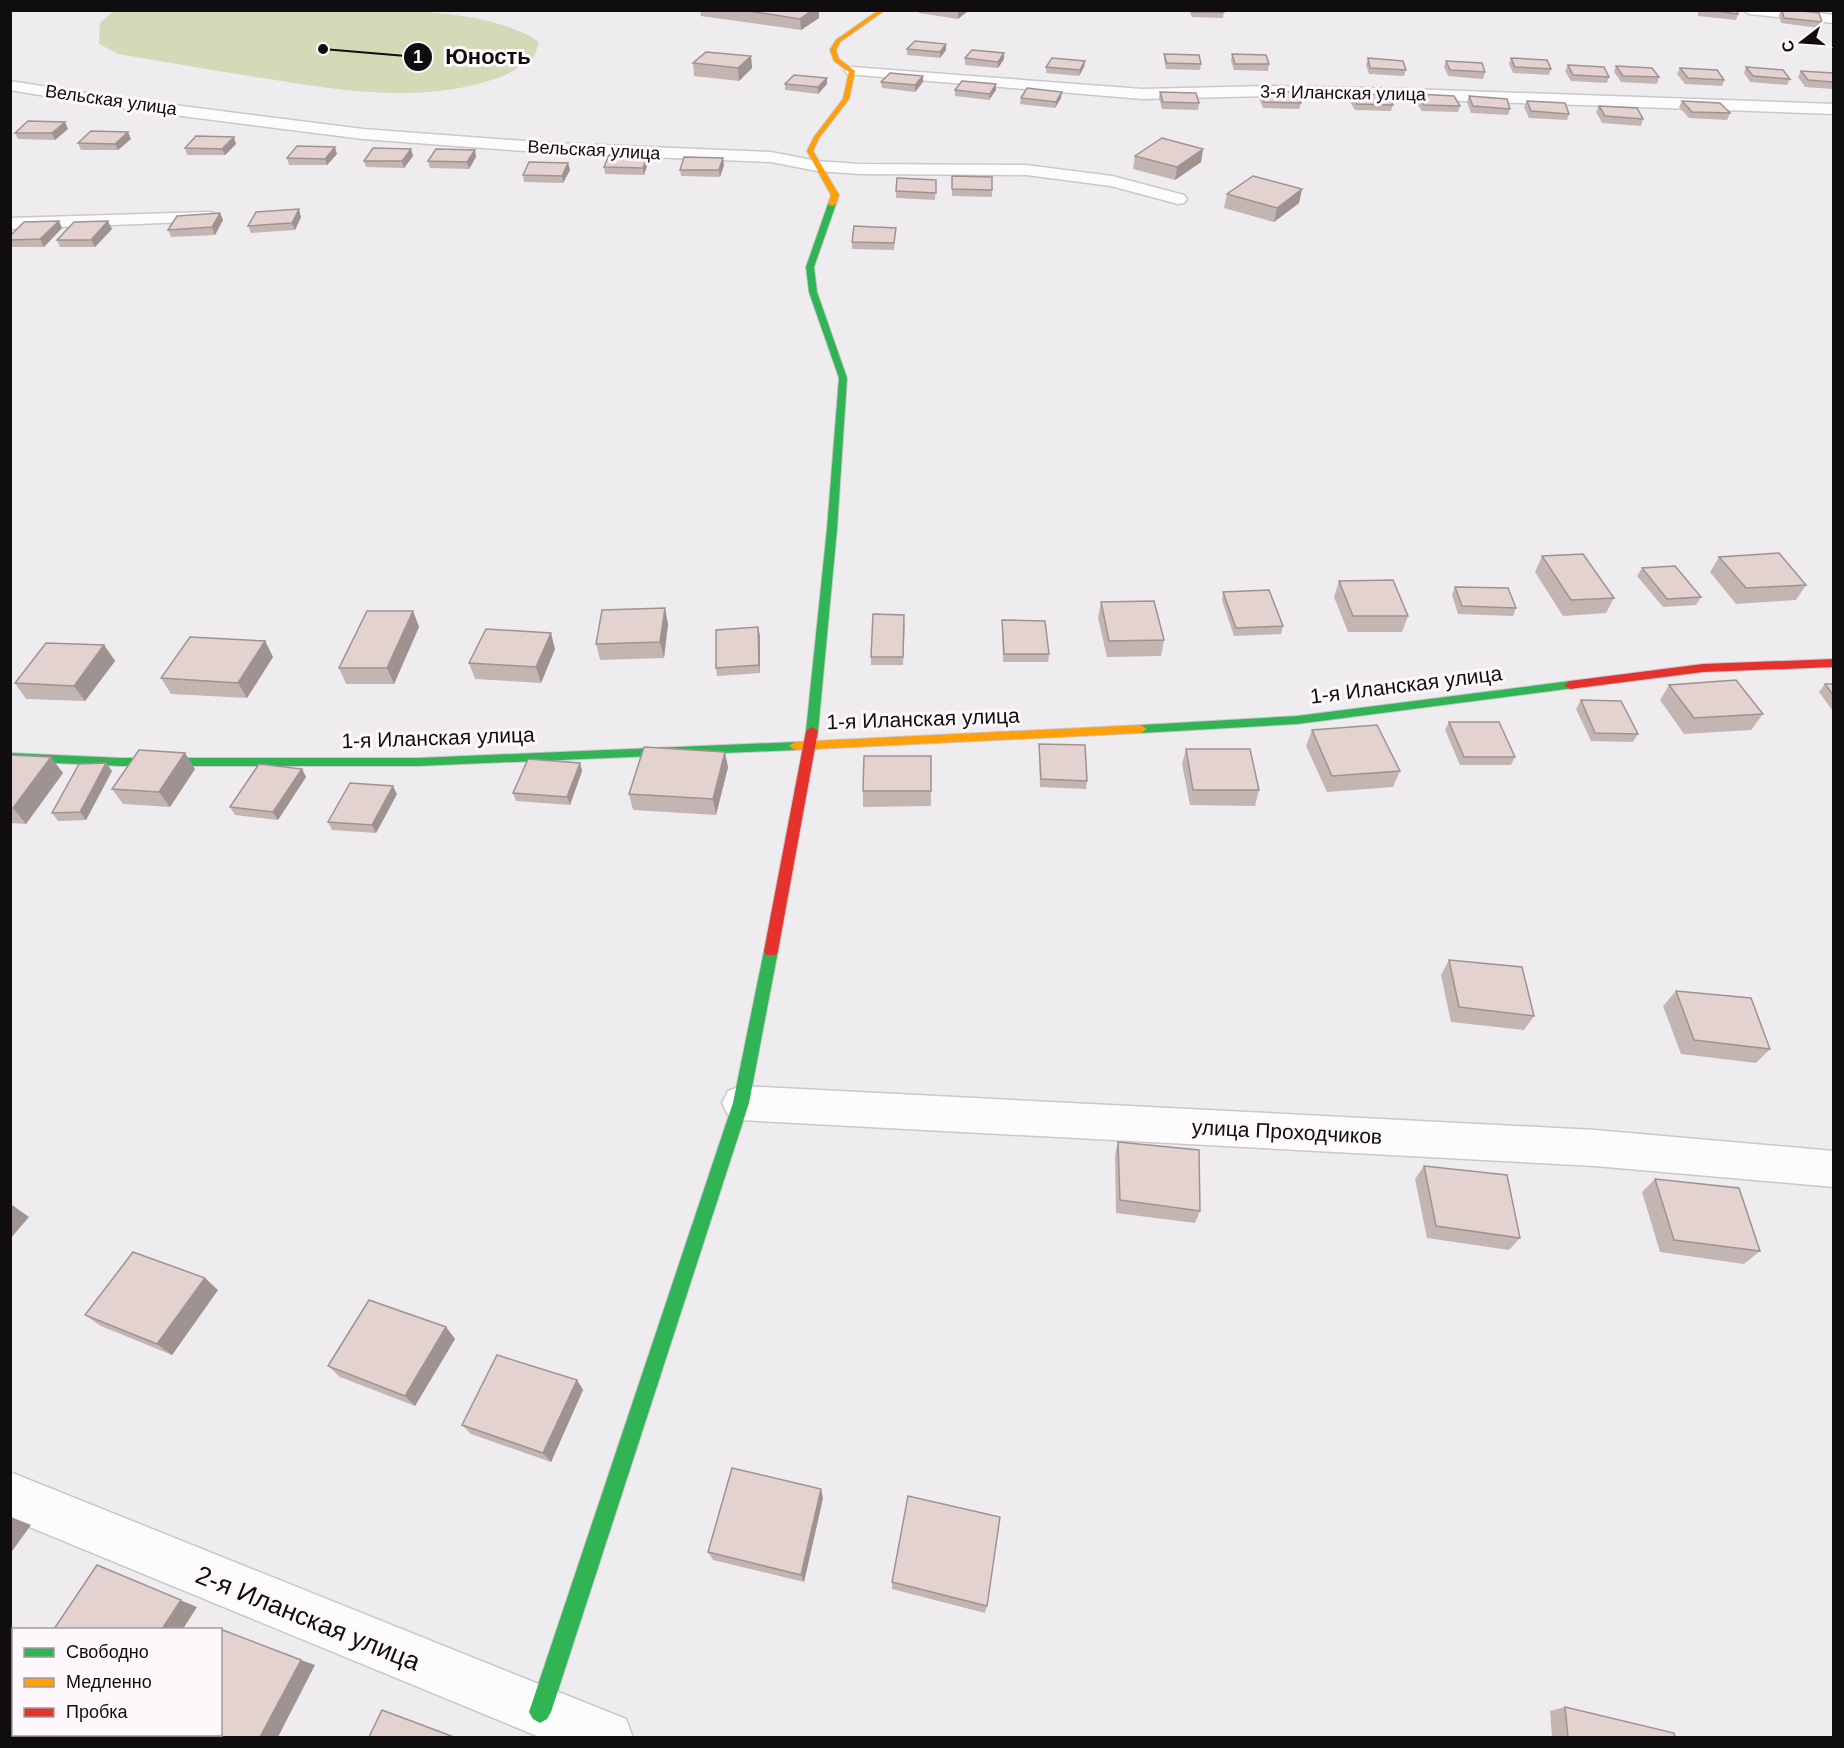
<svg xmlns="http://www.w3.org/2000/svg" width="1844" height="1748" font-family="Arial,sans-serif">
	<rect width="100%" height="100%" fill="#efecef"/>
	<path fill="#d2dab7" d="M114,10c59,0 119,0 178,0 67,0 191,-7 247,32l-5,15c-10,6 -20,15 -31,19 -76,29 -162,15 -240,2 -48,-7 -96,-16 -145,-24l-19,-10 1,-21z"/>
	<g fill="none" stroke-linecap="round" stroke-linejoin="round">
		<g stroke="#cac8ca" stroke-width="3">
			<path id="street" d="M1743,10h49l42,5v8l-85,-9z
				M852,67l290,22 126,-3 141,3 425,15v10l-425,-15 -141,-3 -126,3 -295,-25 -2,-3z
				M10,81l101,16 252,32 189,14 219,9 46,9 43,3 166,1 86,11 72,19 3,4 -3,4 -6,1 -67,-18 -85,-11 -166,-1 -43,-3 -46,-9 -219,-9 -189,-14 -252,-32 -101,-17z
				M208,212l6,1 3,4 -3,4 -204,8v-11z
				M741,1086l854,44 239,21v36l-239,-21 -854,-46 -13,-5 -6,-12 6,-12z
				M10,1472l616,247 7,19h-91l-532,-219z"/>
		</g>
		<g stroke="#cac8ca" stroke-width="2">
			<path id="fast" d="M832,202l4,2 -22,63 3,25 30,86 -10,151 -19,202 -6,4 -6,-4 21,-202 12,-151 -30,-86 -3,-25 22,-63z
				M1570,681l6,4 -2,3 -277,36 -156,9 -6,-4 6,-4 156,-9z
				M795,742l6,4 -6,4 -377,16h-297l-111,-5v-8l111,5h297z
				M771,945l5,2 2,4 -29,152 -198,609 -4,7 -7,4 -7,-4 -4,-7 204,-609 31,-152 2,-4z"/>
		</g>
		<g stroke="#cac8ca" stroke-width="2">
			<path id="slow" d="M879,10h6l-45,32 -4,8 3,9 16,12 -6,28 -30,39 -6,13 26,44 -3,9 -4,2 -4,-2 3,-9 -24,-44 7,-14 29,-38 6,-27 -15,-11 -4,-11 6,-10z
				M1141,725l6,4 -6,4 -346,17 -6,-4 6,-4z"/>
		</g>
		<g stroke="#cac8ca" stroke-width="2">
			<path id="jam" d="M1834,659v8l-131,5 -133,17 -6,-4 6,-4 133,-17z
				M812,727l6,4 -40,220 -2,4h-10l-2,-4 42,-220z"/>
		</g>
		<use href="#street" fill="#fdfcfd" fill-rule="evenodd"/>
		<use href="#fast" fill="#30b455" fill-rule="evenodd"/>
		<use href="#slow" fill="#ff9f0a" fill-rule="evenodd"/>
		<use href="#jam" fill="#e5322d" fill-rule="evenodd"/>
	</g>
	<path fill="#c3b5b2" d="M700,10h119v8l-18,12 -100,-14z
		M919,10h50l-11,9 -39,-6z
		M1189,10h35v2l-1,6 -31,-1z
		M1698,10h39l1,4 -2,6 -38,-4z
		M1781,10h11l30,12 -3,6 -38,-5 -2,-8z
		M946,44v6l-6,8 -33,-3v-6z
		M1164,54l37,10 -1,6 -34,-1 -2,-9z
		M1232,54l37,10 -1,7 -34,-1 -3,-9z
		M751,56l1,12 -13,13 -45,-5 -1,-13z
		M965,58l39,1 -6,9 -33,-3z
		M1368,58l38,12 -2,6 -35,-2 -3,-9z
		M1511,58l40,11 -2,6 -36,-2 -4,-9z
		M1085,61l-1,6 -5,9 -33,-3v-6z
		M1446,61l39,11 -2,7 -35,-3 -4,-9z
		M1568,65l41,12 -2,6 -36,-2 -6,-10z
		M1616,66l43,11 -2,7 -36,-2 -7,-10z
		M1746,67l44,12 -3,6 -37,-3 -6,-9z
		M1680,68l44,12 -2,6 -37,-2 -8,-10z
		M1801,71l32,2v16l-28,-2 -7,-10z
		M827,78v6l-9,10 -33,-4v-6z
		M881,82h42l-8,10 -33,-4z
		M996,84v6l-7,10 -34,-4v-6z
		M1260,91l41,12 -2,6 -36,-1 -4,-10z
		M1160,92l39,11 -1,7 -36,-1 -3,-11z
		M1351,93l42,12 -2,6 -36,-1 -6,-10z
		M1417,94l43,12 -2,6 -36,-1 -7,-10z
		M1469,96l41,13 -2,6 -37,-2 -4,-11z
		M1021,98h40l-6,10 -35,-4z
		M1527,101l42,13 -2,6 -38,-2 -5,-11z
		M1682,101l48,12 -3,7 -38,-2 -10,-11z
		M1599,106l44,13 -2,7 -39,-3 -6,-11z
		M65,122l3,7 -13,11 -37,-1 -3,-6z
		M131,139l-13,11h-37l-3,-7z
		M236,144l-11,11h-38l-2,-7z
		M1203,149l-2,13 -26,18 -42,-11 2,-13z
		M337,154l-10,11h-38l-2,-7z
		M413,156l-9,12 -38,-1 -2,-6z
		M476,157l-7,12 -39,-1 -2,-7z
		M568,163l2,7 -7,13 -39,-1 -1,-7z
		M648,163l-4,12 -39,-1 -1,-7z
		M724,165l-4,12 -39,-1 -1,-6z
		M952,176l40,1v20l-40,-1z
		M936,180l-1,20 -39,-2v-7z
		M1302,189l-3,14 -25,19 -50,-14 3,-14z
		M220,213l3,7 -8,15 -44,2 -3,-7z
		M301,217l-6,13 -44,3 -3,-7z
		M59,221l3,7 -18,19h-34v-11z
		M896,228l-2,22 -42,-1v-7z
		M112,229l-17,18h-35l-3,-7z
		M1542,556l72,42 -8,15 -43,3 -28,-44z
		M1719,557l87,28 -10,15 -60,4 -26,-32z
		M1642,568l59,29 -5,8 -33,2 -26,-31z
		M1339,581l69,35 -6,16h-54l-14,-35z
		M1455,587l61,21 -3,8 -55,-2 -6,-19z
		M1223,592l60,34 -2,8 -47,2 -12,-36z
		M1101,602l63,38 -3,16 -54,1 -9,-39z
		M413,611l6,16 -25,57h-48l-7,-16z
		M1002,620l47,34 -1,8h-45z
		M905,623l-2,42h-32v-8z
		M668,624l-4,34 -64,2 -4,-16z
		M758,627l2,46 -43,3 -1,-8z
		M265,641l8,16 -26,41 -76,-4 -10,-16z
		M104,645l11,16 -30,40 -59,-2 -11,-16z
		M555,649l-14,34 -66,-4 -6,-16z
		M1825,684h8v27l-14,-19z
		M1669,685l94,29 -12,16 -67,4 -24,-34z
		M1581,700l57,34 -5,8 -42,-1 -15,-32z
		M1449,722l66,35 -4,8h-51l-15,-35z
		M1312,730l88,41 -7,16 -66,5 -21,-46z
		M1039,744l48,37 -1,8 -46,-2 -1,-35z
		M1186,749l73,41 -4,16 -65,-1 -8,-41z
		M10,755l53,18 -37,51 -16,-1z
		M931,756v50l-68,1v-16z
		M106,763l6,8 -26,49 -28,1 -6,-8z
		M580,763l2,8 -12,34 -54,-4 -3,-8z
		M728,767l-12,48 -83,-5 -4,-16z
		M195,769l-25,38 -47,-3 -11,-15z
		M302,769l4,8 -28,43 -43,-5 -5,-8z
		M397,794l-21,39 -44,-3 -4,-8z
		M1449,960l85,56 -10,14 -73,-8 -10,-47z
		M1676,991l94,58 -14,14 -75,-9 -18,-48z
		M1118,1142l82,69 -5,12 -79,-10 -1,-58z
		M1424,1166l96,72 -11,12 -82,-12 -12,-59z
		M1655,1179l105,72 -16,13 -84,-12 -18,-60z
		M218,1290l-46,65 -71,-29 -16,-11z
		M446,1327l9,12 -40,67 -75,-29 -12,-11z
		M577,1380l6,10 -32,72 -80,-28 -9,-9z
		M823,1498l-19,84 -91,-22 -5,-8z
		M892,1582l95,24 -2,7 -93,-24z
		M1565,1707l110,30h-123l-2,-26z"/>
	<path fill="#9f9391" d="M812,10h7v8l-18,12 -1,-11z
		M958,10h11l-11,9z
		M946,44v6l-6,8v-6z
		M1004,53v6l-6,9v-6z
		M751,56l1,12 -13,13 -1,-13z
		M1085,61l-1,6 -5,9 1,-6z
		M923,76v6l-8,10v-7z
		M827,78v6l-9,10v-7z
		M996,84v6l-7,10 1,-6z
		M1062,92l-1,6 -6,10 1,-6z
		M65,122l3,7 -13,11 -3,-7z
		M128,132l3,7 -13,11 -3,-6z
		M234,137l2,7 -11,11 -3,-6z
		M335,147l2,7 -10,11 -2,-6z
		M411,149l2,7 -9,12 -2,-7z
		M1203,149l-2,13 -26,18 2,-13z
		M475,150l1,7 -7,12 -2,-7z
		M647,156l1,7 -4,12 -1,-7z
		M723,158l1,7 -4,12 -1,-7z
		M568,163l2,7 -7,13 -1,-7z
		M1302,189l-3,14 -25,19 3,-14z
		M299,209l2,8 -6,13 -3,-7z
		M220,213l3,7 -8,15 -3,-8z
		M59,221l3,7 -18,19 -4,-8z
		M108,221l4,8 -17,18 -4,-7z
		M665,608l3,16 -4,34 -4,-16z
		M413,611l6,16 -25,57 -7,-16z
		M758,627l2,8v38l-1,-8z
		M551,633l4,16 -14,34 -5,-16z
		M265,641l8,16 -26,41 -9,-15z
		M104,645l11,16 -30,40 -11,-15z
		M725,752l3,15 -12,48 -3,-16z
		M185,753l10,16 -25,38 -11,-15z
		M51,757l12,16 -37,51 -13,-16z
		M106,763l6,8 -26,49 -6,-8z
		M580,763l2,8 -12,34 -3,-8z
		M302,769l4,8 -28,43 -5,-8z
		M393,786l4,8 -21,39 -4,-8z
		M12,1205l17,12 -19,22v-32z
		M205,1278l13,12 -46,65 -15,-11z
		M446,1327l9,12 -40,67 -10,-10z
		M577,1380l6,10 -32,72 -8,-9z
		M821,1489l2,9 -19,84 -3,-7z
		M11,1517l20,8 -21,29v-36z
		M97,1565l100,42 -14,22h-21z
		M301,1660l14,5 -37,72h-18z"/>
	<path fill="#e3d2cf" stroke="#9f9391" stroke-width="1.5" d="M742,10h70l-12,9z
		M1192,10h32v2h-32z
		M1709,10h28l1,4z
		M1782,10h10l27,3 3,9 -38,-4z
		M915,41l31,3 -6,8 -33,-3z
		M972,50l32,3 -6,9 -33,-4z
		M706,52l45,4 -13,12 -45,-5z
		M1164,54l35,1 2,9 -34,-1z
		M1232,54l34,1 3,9h-34z
		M1052,58l33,3 -5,9 -34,-3z
		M1368,58l35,3 3,9 -36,-2z
		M1511,58l36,2 4,9 -36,-2z
		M1446,61l36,2 3,9 -35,-2z
		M1568,65l36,2 5,10 -36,-2z
		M1616,66l36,2 7,9 -36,-1z
		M1746,67l37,3 7,9 -37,-3z
		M1680,68l37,2 7,10 -36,-2z
		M1801,71l32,2v9l-25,-2z
		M890,73l33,3 -8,9 -34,-3z
		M794,75l33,3 -9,9 -33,-3z
		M962,81l34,3 -6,10 -35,-4z
		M1027,88l35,4 -6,10 -35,-4z
		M1260,91l36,1 5,11 -37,-1z
		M1160,92l36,1 3,10 -36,-1z
		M1351,93l36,2 6,10 -36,-1z
		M1417,94l37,2 6,10 -36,-1z
		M1469,96l38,3 3,10 -37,-3z
		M1527,101l38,2 4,11 -38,-3z
		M1682,101l38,2 10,10 -38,-1z
		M1599,106l38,2 6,11 -38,-3z
		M28,121l37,1 -13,11h-37z
		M91,131l37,1 -13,12 -37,-1z
		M196,136l38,1 -12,12 -37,-1z
		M1162,138l41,11 -26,18 -42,-11z
		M297,146l38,1 -10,12 -38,-1z
		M373,148l38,1 -9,12h-38z
		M436,149l39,1 -8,12 -39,-1z
		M609,155l38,1 -4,12 -39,-1z
		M684,157l39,1 -4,12h-39z
		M529,162l39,1 -6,13 -39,-1z
		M952,176l40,1v13l-40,-1z
		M1253,176l49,13 -25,19 -50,-14z
		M897,178l39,2v13l-40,-2z
		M299,209l-7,14 -44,3 8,-14z
		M220,213l-8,14 -44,3 9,-14z
		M59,221l-19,18 -30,1v-4l14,-14z
		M108,221l-17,19h-34l17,-18z
		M854,226l42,2 -2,15 -42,-1z
		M1779,553l27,32 -60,3 -27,-31z
		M1583,554l31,44 -43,2 -29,-44z
		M1675,566l26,31 -34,2 -25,-31z
		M1393,580l15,36h-55l-14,-35z
		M1455,587l53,1 8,20 -54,-2z
		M1269,590l14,36 -47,2 -13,-36z
		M1154,601l10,39 -55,1 -8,-39z
		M665,608l-5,34 -64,2 6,-34z
		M367,611h46l-26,57h-48z
		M873,614l31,1 -1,42h-32z
		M1002,620l43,1 4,33h-45z
		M758,627l1,38 -43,3v-38z
		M486,629l65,4 -15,34 -67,-4z
		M190,637l75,4 -27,42 -77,-5z
		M46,643l58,2 -30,41 -59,-3z
		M1736,680l27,34 -69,4 -25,-33z
		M1825,684h8v11z
		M1581,700l40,1 17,33 -43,-1z
		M1449,722h50l16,35h-51z
		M1377,725l23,46 -68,5 -20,-46z
		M1039,744l46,1 2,36 -46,-2z
		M644,747l81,5 -12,47 -84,-5z
		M1186,749h64l9,41h-66z
		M139,750l46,3 -26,39 -47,-3z
		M10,755l41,2 -38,51h-3z
		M864,756h67v35h-68z
		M528,759l52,4 -13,34 -54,-4z
		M106,763l-26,49 -28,1 27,-49z
		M259,764l43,5 -29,43 -43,-5z
		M350,783l43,3 -21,39 -44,-3z
		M1449,960l73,7 12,49 -75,-9z
		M1676,991l75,7 19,51 -76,-9z
		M1118,1142l81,8 1,61 -80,-11z
		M1424,1166l83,9 13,63 -84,-12z
		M1655,1179l84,9 21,63 -86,-11z
		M133,1252l72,26 -48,66 -72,-29z
		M369,1300l77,27 -41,69 -77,-30z
		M497,1355l80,25 -34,73 -81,-28z
		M732,1468l89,21 -20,86 -93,-23z
		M908,1496l92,21 -13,89 -95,-24z
		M97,1565l84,35 -19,29h-108z
		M220,1629l81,31 -41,77h-50l-8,-3h18z
		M1565,1707l109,26 1,4h-107z
		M382,1710l72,27h-85z"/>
	<g text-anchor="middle" stroke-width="6" stroke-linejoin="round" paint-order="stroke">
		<g font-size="18" fill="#0f0d0e" stroke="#fef8fd">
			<text transform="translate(1343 93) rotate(1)" y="6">3-я Иланская улица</text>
			<text transform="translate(111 100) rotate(8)" y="6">Вельская улица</text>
			<text transform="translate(594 150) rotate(3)" y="6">Вельская улица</text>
		</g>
		<g font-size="21" fill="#0f0d0e" stroke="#fef8fd">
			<text transform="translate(1406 685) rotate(-7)" y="7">1-я Иланская улица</text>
			<text transform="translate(923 719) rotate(-2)" y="7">1-я Иланская улица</text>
			<text transform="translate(438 738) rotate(-2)" y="7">1-я Иланская улица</text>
			<text transform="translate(1287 1132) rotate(3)" y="7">улица Проходчиков</text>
		</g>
		<g font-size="26" fill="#0f0d0e" stroke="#fef8fd">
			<text transform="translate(308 1618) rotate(22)" y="9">2-я Иланская улица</text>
		</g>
	</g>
	<path fill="none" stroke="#0f0d0e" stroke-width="2" d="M323 49L418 57"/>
	<g fill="#0f0d0e" stroke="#fef8fd" stroke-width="2">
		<circle cx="323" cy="49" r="6"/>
		<circle cx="418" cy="57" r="15"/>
	</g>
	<g font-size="18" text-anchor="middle" font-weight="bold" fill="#fff">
		<text x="418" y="63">1</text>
	</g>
	<g font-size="22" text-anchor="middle" font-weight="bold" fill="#0f0d0e" stroke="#fef8fd" stroke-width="6" stroke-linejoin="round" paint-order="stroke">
		<text x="488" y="64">Юность</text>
	</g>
	<rect width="1844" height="1748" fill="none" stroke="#0f0d0e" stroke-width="24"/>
	<rect x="12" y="1628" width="210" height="108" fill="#fef8fd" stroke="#9e9a9d" stroke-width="1.5"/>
	<rect x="24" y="1648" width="30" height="9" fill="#30b455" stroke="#9e9a9d" stroke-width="1.5"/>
	<text x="66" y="1658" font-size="18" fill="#0f0d0e">Свободно</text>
	<rect x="24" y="1678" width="30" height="9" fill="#ff9f0a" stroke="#9e9a9d" stroke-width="1.5"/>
	<text x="66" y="1688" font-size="18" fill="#0f0d0e">Медленно</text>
	<rect x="24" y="1708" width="30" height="9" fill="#e5322d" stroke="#9e9a9d" stroke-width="1.5"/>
	<text x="66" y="1718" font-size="18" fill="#0f0d0e">Пробка</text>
	<g transform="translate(1802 42) rotate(253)" stroke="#fef8fd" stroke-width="4.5" paint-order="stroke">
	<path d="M0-4.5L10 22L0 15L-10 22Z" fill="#0f0d0e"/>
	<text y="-9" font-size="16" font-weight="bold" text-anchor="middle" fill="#0f0d0e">С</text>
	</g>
</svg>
